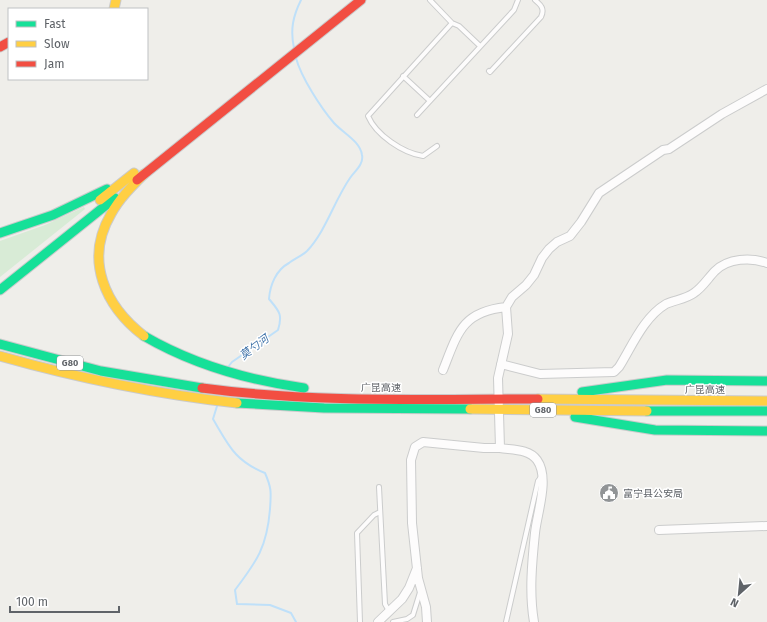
<svg xmlns="http://www.w3.org/2000/svg" width="767" height="622" font-family="'Fira Sans','Noto Sans SC',sans-serif">
	<rect width="100%" height="100%" fill="#efeeea"/>
	<path fill="#d8ebd6" d="M84,207l1,2 -85,68v-36l45,-16z"/>
	<g fill="none" stroke-linecap="round" stroke-linejoin="round">
		<path stroke="#bfe0f9" stroke-width="2" d="M294,48c-4,-18 -1,-32 7,-48
			M228,367l4,-5 46,-32c5,-16 1,-19 -9,-31 1,-14 7,-29 20,-36 5,-4 13,-7 18,-12 19,-20 27,-50 43,-73 5,-7 14,-14 12,-23 -2,-14 -19,-22 -28,-32 -13,-15 -33,-46 -38,-65
			M217,406l-4,13c16,27 22,42 52,54 7,16 6,20 5,36 -3,38 -13,52 -35,81l2,14 33,1 21,8 5,9"/>
		<g stroke="#cbcccc" stroke-width="6">
			<path id="lane" d="M430,0l22,23 7,3 21,20
				M489,71l1,1 51,-55c4,-8 0,-12 -6,-17
				M403,76l27,25
				M417,115l97,-105 4,-10
				M437,146l-14,10c-20,-3 -47,-21 -55,-40l84,-93
				M379,487l6,117 4,7
				M360,622l-3,-89 17,-18 6,-3
				M393,622l14,-3 6,-4 8,-26
				M506,622l32,-141 3,-4"/>
		</g>
		<g stroke="#cbcccc" stroke-width="10">
			<path id="street" d="M501,364l39,10 74,-2 5,-5c13,-21 25,-50 47,-63 9,-4 20,-5 28,-11 9,-6 14,-15 21,-22 13,-13 36,-14 52,-8
				M443,370c15,-38 19,-58 63,-63
				M659,530l108,-4
				M378,622l24,-23 7,-11 8,-20
				M427,622l-1,-15 -8,-29 -6,-55 -1,-63 4,-13 8,-5 61,6h16
				M534,622c-5,-29 -2,-60 1,-89 2,-20 15,-55 2,-73 -8,-11 -24,-10 -37,-12l-2,-70 10,-44 -2,-27 6,-10 14,-12 8,-10 8,-17 7,-9 8,-7 13,-6 11,-14 18,-29 64,-43 6,-1 53,-35 45,-25"/>
		</g>
		<g stroke="#cacacb" stroke-width="11">
			<path id="fast" d="M0,233l53,-18 54,-26
				M0,290l115,-92
				M144,336c50,29 103,44 160,52
				M0,344l101,27 101,17
				M582,392l85,-12 100,1
				M237,403l87,5 146,1
				M647,411h120
				M575,417l80,13 112,1"/>
		</g>
		<g stroke="#cacacb" stroke-width="11">
			<path id="slow" d="M114,9l2,-9
				M144,174c-12,12 -25,25 -33,40 -27,46 -6,92 33,122
				M100,200l34,-27
				M0,356c78,22 156,38 237,47
				M538,399l229,2
				M470,409l177,2"/>
		</g>
		<g stroke="#cacacb" stroke-width="11">
			<path id="jam" d="M0,47l9,-5
				M137,180l224,-180
				M202,388c111,15 224,11 336,11"/>
		</g>
		<use href="#lane" stroke="#fdfcfc" stroke-width="4"/>
		<use href="#street" stroke="#fdfcfc" stroke-width="8"/>
		<use href="#fast" stroke="#16e098" stroke-width="9"/>
		<use href="#slow" stroke="#ffcf43" stroke-width="9"/>
		<use href="#jam" stroke="#f24e42" stroke-width="9"/>
	</g>
	<defs>
		<g id="civic-disc" transform="scale(1)"><circle r="9.5" fill="#919496" stroke="#fff"/><path d="M-.6-6.5H3V-4.5H.6V-3L4-1V1h2V6H-6V1h2V-1L-.6-3ZM-1.2 2.5V6h2.4V2.5Z" fill="#fff"/></g>
	</defs>
	<g fill-rule="evenodd">
		<use href="#civic-disc" x="609" y="493"/>
	</g>
	<g text-anchor="middle" stroke-width="3" stroke-linejoin="round" paint-order="stroke">
		<g fill="#fff" stroke="#8f9295" stroke-width="1">
			<rect x="57" y="356" width="26" height="14" rx="3"/>
			<rect x="530" y="403" width="26" height="14" rx="3"/>
		</g>
		<g font-size="9" font-weight="bold" fill="#5f6368">
			<text x="70" y="366">G80</text>
			<text x="543" y="413">G80</text>
		</g>
		<g font-size="10" fill="#5f6368" stroke="#fff">
			<text x="381" y="391">广昆高速</text>
			<text x="705" y="393">广昆高速</text>
		</g>
		<g font-size="10" fill="#5f6368" stroke="#fff" text-anchor="start">
			<text x="623" y="497">富宁县公安局</text>
		</g>
		<g font-size="11" font-style="italic" fill="#4174aa" stroke="#fff">
			<text transform="translate(254 347) rotate(-37)" y="4">莫勺河</text>
		</g>
	</g>
	<rect x="8" y="8" width="140" height="72" fill="#ffffff" stroke="#bfc1c3"/>
	<rect x="16" y="21" width="20" height="6" fill="#16e098" stroke="#bfc1c3"/>
	<text x="44" y="28" font-size="12" fill="#5f6368">Fast</text>
	<rect x="16" y="41" width="20" height="6" fill="#ffcf43" stroke="#bfc1c3"/>
	<text x="44" y="48" font-size="12" fill="#5f6368">Slow</text>
	<rect x="16" y="61" width="20" height="6" fill="#f24e42" stroke="#bfc1c3"/>
	<text x="44" y="68" font-size="12" fill="#5f6368">Jam</text>
	<g transform="translate(739 594) rotate(207)" stroke="#ffffff" stroke-width="3" paint-order="stroke">
	<path d="M0-3L7 15L0 10L-7 15Z" fill="#5f6368"/>
	<text y="-6" font-size="11" font-weight="bold" text-anchor="middle" fill="#5f6368">N</text>
	</g>
	<path d="M10 606v6h109v-6" fill="none" stroke="#5f6368" stroke-width="2"/>
	<text x="16" y="606" font-size="12" fill="#5f6368" stroke="#ffffff" stroke-width="3" paint-order="stroke">100 m</text>
</svg>
